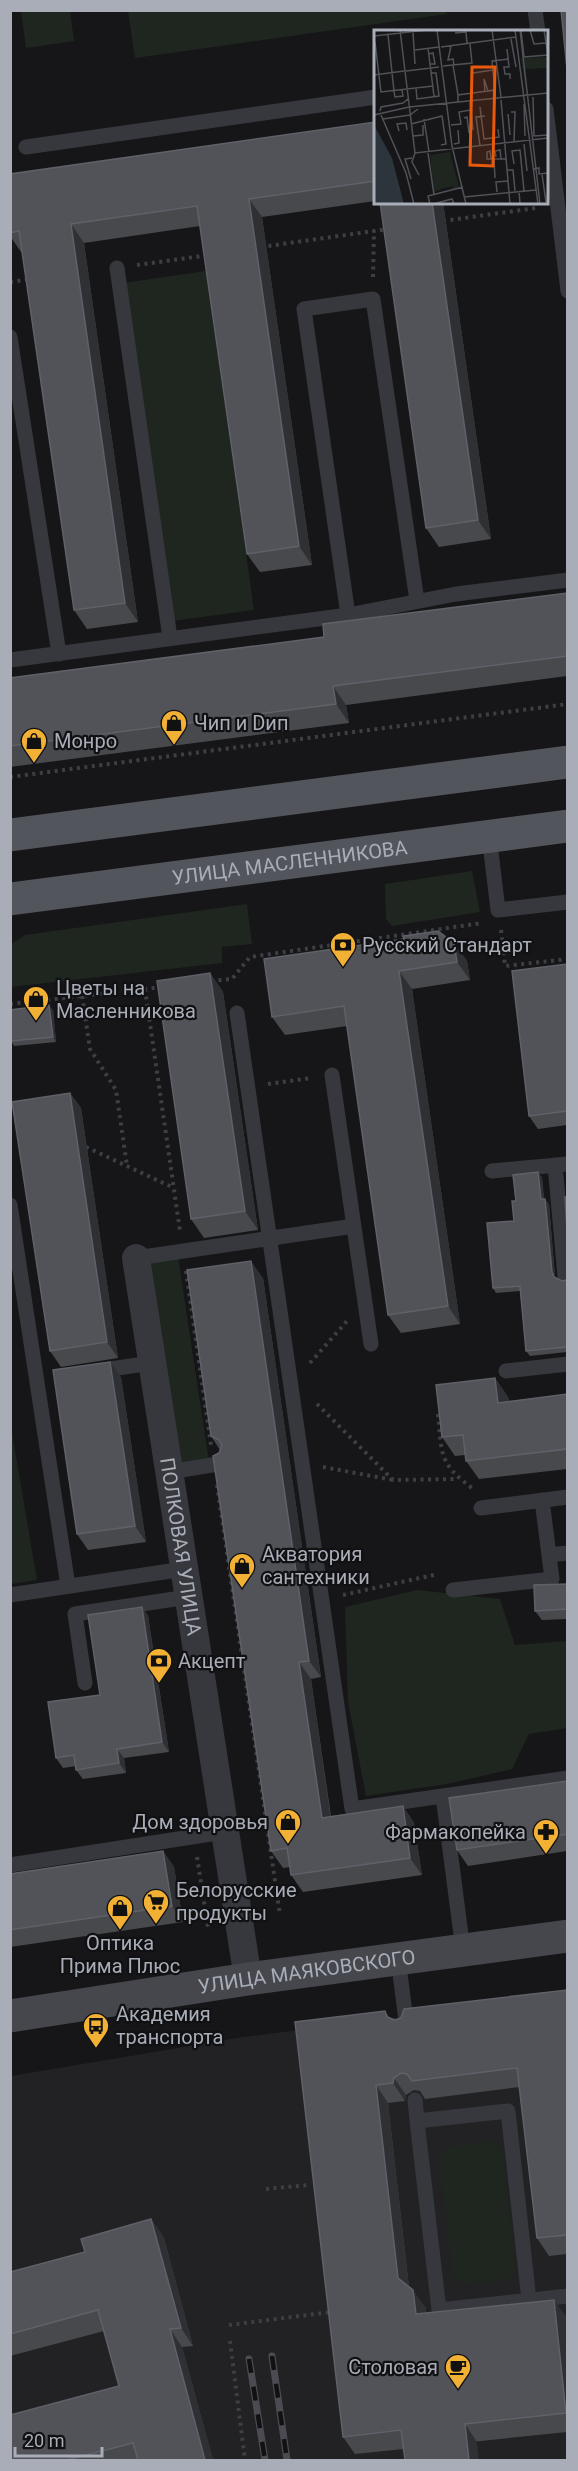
<svg xmlns="http://www.w3.org/2000/svg" width="578" height="2471" font-family="Roboto,sans-serif">
	<rect width="100%" height="100%" fill="#161618"/>
	<path fill="#222225" d="M567,1997v463h-556v-384l232,-39z"/>
	<path fill="#1e261f" d="M446,10l1,4 -312,44 -7,-47z
		M21,11h49l4,30 -48,7z
		M206,271l48,339 -82,11 -49,-338z
		M472,871l8,41 -88,14 -6,-7 -1,-35z
		M247,904l5,40 -30,3v16l-211,24v-43l14,-9z
		M178,1257l31,204 -36,5 -30,-204z
		M10,1421l27,159 -26,4h-1z
		M417,1590l83,9 15,46 52,-4v87l-38,6 -17,35 -65,15 -81,12 -18,-94 -3,-95z
		M490,2142l8,3 5,6 13,117 -2,7 -8,5 -42,4 -7,-2 -4,-7 -14,-117c7,-17 35,-14 51,-16z"/>
	<g fill="none" stroke-linecap="round" stroke-linejoin="round">
		<path stroke="#3d3f44" stroke-width="4" stroke-dasharray="3 4.5" stroke-linecap="butt" d="M443,221l93,-13
			M261,247l127,-18
			M137,265l72,-10
			M373,277l1,-46
			M10,282l21,-3
			M10,777l558,-73
			M501,930l4,36 63,-7
			M211,981l21,-2 18,-22 232,-34
			M145,989l35,242
			M82,996l8,53 26,41 11,76
			M10,1004l152,-17
			M268,1084l43,-6
			M86,1147l88,41
			M186,1271l25,174
			M310,1363l37,-42
			M317,1404l76,76 64,-1
			M438,1414c4,39 0,49 34,74
			M323,1467l70,13
			M217,1485l63,430
			M343,1595l95,-21
			M197,1857l11,70
			M266,2189l42,-4
			M229,2325l102,-13
			M230,2341l15,119"/>
		<path stroke="#37383d" stroke-width="15" d="M535,10l3,22
			M546,109l22,182
			M26,147l350,-50
			M117,268l53,370
			M10,337l49,317
			M348,615l-44,-306 69,-10 44,302
			M10,660l338,-45 108,-21 112,-14
			M489,835l9,75 70,-8
			M237,1013l115,796 216,-31
			M332,1075l39,269
			M555,1165l10,111h3
			M492,1171l76,-7
			M10,1205l58,381
			M136,1258l218,-32
			M96,1371l56,-8
			M506,1371l62,-7
			M169,1472l55,-9
			M481,1508l87,-11
			M549,1555l19,-2
			M453,1590l99,-11 -10,-79
			M10,1595l174,-26
			M85,1683l-10,-69 113,-17
			M443,1796l20,154
			M10,1865l214,-33
			M398,1958l9,70
			M415,2100l2,21
			M529,2300l-21,-189 -91,10 22,189 129,-14"/>
		<path stroke="#37383d" stroke-width="28" id="s1" d="M136,1258l112,721"/>
		<path stroke="#45474d" stroke-width="33" id="s2" d="M10,2016l238,-37 320,-43"/>
		<g stroke="#53555c" stroke-width="33">
			<path d="M10,835l558,-73"/>
			<path id="s3" d="M10,899l558,-73"/>
		</g>
		<g stroke="#4a4c52" stroke-width="7">
			<path id="rail" d="M272,2356l15,104
				M249,2359l16,101"/>
		</g>
		<use href="#rail" stroke="#111113" stroke-width="4.5" stroke-dasharray="14" stroke-linecap="butt"/>
	</g>
	<path fill="#47494d" d="M375,122v79l-113,16 50,348 -52,7 -13,-18 -47,-328 -116,17 54,379 -51,7 -13,-19 -52,-359 -1,1 -11,-16v-62z
		M380,202h63l48,337 -52,8 -13,-19z
		M567,593v83l-221,29 3,18 -339,44v-89l314,-41z
		M454,943l13,18 3,19 -58,9 48,335 -59,9 -13,-18 -41,-289 -62,9 -13,-18z
		M567,964v161l-29,4 -9,-13z
		M210,973l13,19 35,238 -54,8 -13,-19z
		M53,1010l3,32 -42,4 -3,-5z
		M70,1093l11,15 37,250 -57,9 -11,-16z
		M542,1177l2,22 5,5 6,73 7,4 5,-1v72l-37,4 -4,-5 -6,-60 -24,2 -3,-5 21,-67 2,-20z
		M263,1278l58,399 -10,2 20,137 72,-10 11,17 8,52 -119,17 -12,-17 -1,-8 -7,1 -12,-17 -52,-398 1,-3 -9,-14z
		M121,1377l25,165 -58,8 -11,-16z
		M495,1378l13,19 1,4 58,-7v75l-88,10 -13,-18 -1,-6 -10,1 -13,-19z
		M567,1584v35l-25,1 -7,-9z
		M142,1607l6,9 21,136 -45,6 2,15 -43,6 -7,-9v-4l-13,2 -7,-10 44,-63z
		M567,1781v70l-99,15 -11,-16z
		M163,1851l11,16 9,55 -173,25v-73z
		M567,1990v264l-18,2 -12,-18 -18,-151 -94,12 -5,-8 -6,-1 -8,5 -1,6 -17,2 21,184 17,21v5l128,-13 12,17 1,10v105l-212,22 -12,-17 -48,-415 90,-11 4,6 6,3z
		M151,2219l13,19 29,108 -11,1 31,113h-203l109,-74 -15,-55 -94,25v-84l75,-20z"/>
	<path fill="#2f3033" d="M249,199l13,18 50,348 -13,-19z
		M432,202h11l48,337 -13,-19z
		M71,224l13,19 54,379 -13,-19z
		M333,686l13,19 3,18 -13,-19z
		M454,943l13,18 3,19 -13,-18z
		M399,971l13,18 48,335 -12,-18z
		M210,973l13,19 35,238 -13,-19z
		M49,1005l4,5 3,32 -3,-5z
		M70,1093l11,15 37,250 -11,-16z
		M538,1172l4,5 2,27 -3,-5z
		M545,1199l4,5 6,73 2,5 -5,-10z
		M251,1261l12,17 58,399 -12,-16z
		M110,1362l11,15 25,165 -11,-16z
		M495,1378l13,19 3,24 -13,-18z
		M142,1607l6,9 21,136 -7,-10z
		M299,1662l12,17 22,155 -11,-16z
		M117,1749l7,9 2,15 -7,-10z
		M403,1806l11,17 8,52 -12,-17z
		M163,1851l11,16 9,55 -11,-16z
		M394,2078l12,17 -1,6 -12,-18z
		M376,2085l12,18 22,193 -12,-18z
		M151,2219l13,19 29,108 -12,-18z
		M413,2290l13,18 2,23 -12,-17z
		M554,2300l12,17 1,10v88l-1,-2z
		M170,2329l12,18 31,113h-8z
		M465,2424l12,18 2,18h-10z"/>
	<path fill="#525359" stroke="#5f6168" stroke-width="1.5" d="M561,10h6v59z
		M375,122v59l-126,18 50,347 -52,8 -50,-348 -126,18 54,379 -51,7 -55,-379 -9,2v-59z
		M380,202h52l46,318 -52,8z
		M567,593v63l-234,30 3,18 -326,42v-68l314,-41 -1,-13z
		M438,931l16,12 3,19 -58,9 49,335 -60,9 -44,-309 -72,11 -8,-58 140,-20 -1,-3z
		M567,964v147l-38,5 -17,-145z
		M210,973l35,238 -54,8 -34,-238z
		M49,1005l4,32 -42,4 -1,-31z
		M70,1093l37,249 -57,9 -38,-249z
		M538,1172l3,27h4l7,73 2,5 8,4 5,-1v67l-41,4 -6,-65 -27,2 -6,-65 27,-2 -2,-20h4l-3,-26z
		M565,1197h2v32z
		M251,1261l58,400 -10,1 23,156 81,-12 7,52 -119,17 -4,-27 -16,3 -58,-395 6,-3 3,-8 -3,-5 -8,-4 -24,-166z
		M110,1362l25,164 -58,8 -24,-164z
		M495,1378l3,25 69,-9v55l-101,12 -3,-26 -21,2 -6,-52z
		M567,1584v25l-32,2 -1,-26z
		M142,1607l20,135 -45,7 2,14 -43,7 -2,-15 -18,3 -8,-56 52,-7 -12,-80z
		M567,1781v53l-110,16 -8,-52z
		M163,1851l9,55 -162,24v-56z
		M567,1990v245l-30,3 -20,-170 -105,13 -5,-7 -6,-1 -7,5 -1,5 -17,2 22,193 15,12 3,24 138,-14 12,113 -101,11 4,36h-64l-4,-30 -58,7 -48,-415 90,-11 2,6 8,3 6,-2 3,-9z
		M151,2219l30,109 -11,1 35,131h-67l-5,-17 -66,17h-57v-45l109,-29 -21,-76 -88,24v-62l75,-20 -4,-13z"/>
	<defs>
		<g id="shop-pin" transform="scale(1.35)"><path d="M0 17L-7.5 6A9.5 9.5 0 1 1 7.5 6Z" fill="#f2b134" stroke="#111113"/><path d="M-5-2.5h2.3a2.7 3.5 0 0 1 5.4 0H5L5.5 6h-11ZM-1.5-2.5h3a1.5 2.3 0 0 0-3 0Z" fill="#111"/></g>
		<g id="bank-pin" transform="scale(1.35)"><path d="M0 17L-7.5 6A9.5 9.5 0 1 1 7.5 6Z" fill="#f2b134" stroke="#111113"/><path d="M-6-4H6V4H-6ZM0-2.3a2.3 2.3 0 1 0 0 4.6a2.3 2.3 0 1 0 0-4.6Z" fill="#111"/></g>
		<g id="pharmacy-pin" transform="scale(1.35)"><path d="M0 17L-7.5 6A9.5 9.5 0 1 1 7.5 6Z" fill="#f2b134" stroke="#111113"/><path d="M-2-6h4v4h4v4h-4v4h-4v-4h-4v-4h4Z" fill="#111"/></g>
		<g id="supermarket-pin" transform="scale(1.35)"><path d="M0 17L-7.5 6A9.5 9.5 0 1 1 7.5 6Z" fill="#f2b134" stroke="#111113"/><path d="M-6-5.5h2.5l.6 2H6L4.5 2H-2.5L-4.4-4H-6ZM-1.5 3.2a1.3 1.3 0 1 0 .1 0ZM3 3.2a1.3 1.3 0 1 0 .1 0Z" fill="#111"/></g>
		<g id="bus-pin" transform="scale(1.35)"><path d="M0 17L-7.5 6A9.5 9.5 0 1 1 7.5 6Z" fill="#f2b134" stroke="#111113"/><path d="M-5-6H5V4H4V6H2V4H-2V6H-4V4H-5ZM-3.5-4V0h7V-4ZM-3.5 1.2v1.5H-2V1.2ZM2 1.2v1.5H3.5V1.2Z" fill="#111"/></g>
		<g id="cafe-pin" transform="scale(1.35)"><path d="M0 17L-7.5 6A9.5 9.5 0 1 1 7.5 6Z" fill="#f2b134" stroke="#111113"/><path d="M-5.5-4.5H6V0H3Q3 3.5 0 3.5H-2.5Q-5.5 3.5-5.5 0ZM3-3.2v2h1.7v-2ZM-6 4.5H4V6H-6Z" fill="#111"/></g>
	</defs>
	<g fill-rule="evenodd">
		<use href="#shop-pin" x="174" y="723"/>
		<use href="#shop-pin" x="34" y="741"/>
		<use href="#bank-pin" x="343" y="945"/>
		<use href="#shop-pin" x="36" y="999"/>
		<use href="#shop-pin" x="242" y="1566"/>
		<use href="#bank-pin" x="159" y="1661"/>
		<use href="#shop-pin" x="288" y="1822"/>
		<use href="#pharmacy-pin" x="546" y="1832"/>
		<use href="#supermarket-pin" x="156" y="1902"/>
		<use href="#shop-pin" x="120" y="1908"/>
		<use href="#bus-pin" x="96" y="2026"/>
		<use href="#cafe-pin" x="458" y="2367"/>
	</g>
	<g text-anchor="middle" stroke-width="4.5" stroke-linejoin="round" paint-order="stroke">
		<g font-size="20" fill="#a8adb8" stroke="#111113" text-anchor="start">
			<text x="194" y="730">Чип и Dип</text>
			<text x="54" y="748">Монро</text>
			<text x="362" y="952">Русский Стандарт</text>
			<text x="56" y="995">Цветы на<tspan x="56" dy="23">Масленникова</tspan></text>
			<text x="262" y="1561">Акватория<tspan x="262" dy="23">сантехники</tspan></text>
			<text x="178" y="1668">Акцепт</text>
			<text x="268" y="1829" text-anchor="end">Дом здоровья</text>
			<text x="526" y="1839" text-anchor="end">Фармакопейка</text>
			<text x="176" y="1897">Белорусские<tspan x="176" dy="23">продукты</tspan></text>
			<text x="120" y="1950" text-anchor="middle">Оптика<tspan x="120" dy="23">Прима Плюс</tspan></text>
			<text x="116" y="2021">Академия<tspan x="116" dy="23">транспорта</tspan></text>
			<text x="438" y="2374" text-anchor="end">Столовая</text>
		</g>
		<g font-size="20" fill="#a8adb8" stroke="#111113">
			<text dy="7" stroke="none"><textPath href="#s3" startOffset="282">УЛИЦА МАСЛЕННИКОВА</textPath></text>
			<text dy="7" stroke="none"><textPath href="#s1" startOffset="292">ПОЛКОВАЯ УЛИЦА</textPath></text>
			<text dy="7" stroke="none"><textPath href="#s2" startOffset="300">УЛИЦА МАЯКОВСКОГО</textPath></text>
		</g>
	</g>
	<g transform="translate(374 30)">
		<rect width="174" height="174" fill="#161618"/>
		<path d="M174,27v11l-23,1 1,23 -5,-34zM76,122l9,35 -6,2 -1,-4 -18,7 -4,-37z" fill="#1e261f"/>
		<path d="M74,125l-4,6 6,-5 4,15 -14,2 2,8 12,-6 3,10 -20,5 -4,-33z" fill="#1e261f"/>
		<path d="M0,95l18,33 12,46h-30z" fill="#2c353c"/>
		<path fill="none" stroke="#2c353c" stroke-width="3" d="M0,150l6,24"/>
		<path fill="none" stroke="#505258" stroke-width="1.5" d="M26,0l15,123 133,-15M63,0l15,116 14,58M118,0l9,67M141,0l23,174M146,0l20,174M147,0l3,27 24,-2M156,0l4,14 12,-1M170,0l4,25M39,2l2,32M81,3l11,-1 1,12M14,5l6,56M0,6l53,-6M137,9l5,28M1,12l6,50 52,-6M77,16l-3,14 5,-1 1,6M67,17l75,-10M54,18l6,48M133,19l2,18h-5l1,7h5v5M41,20l24,-3M55,24l4,-1 2,11h-5M79,35l5,30M69,36l29,-3 -2,-19M32,41l33,-4M99,43l20,-3M0,45l30,-4M42,58l1,11 22,-3 -3,-23h-5M20,61l1,6 8,-1 -1,-6M111,62l-1,-13 4,12M159,67l1,39 14,-1M127,70l9,104M84,72v-7l37,-5 -3,-29 17,-2M150,74l1,32M106,77l4,32 15,-2 -1,-8M97,80l2,20M6,81l1,-4 22,-4 5,-4M137,82h4l-1,30M134,84l2,21M0,85l35,-8 139,-14M7,85l25,58 8,31M90,88l3,-1 2,16M9,89l27,-4 8,-6M50,89l5,33M37,94l31,-8 4,28 -5,1M77,95l10,-1 -2,-12 12,-2 -1,-7M25,101l-2,-7 9,-1 1,7M39,106l10,-1v-10M80,114l5,-1 -1,-13M150,114l3,27M106,116l-4,-29 9,-1M41,123l-3,9 7,13M54,123l6,42M122,127l-1,-6 5,-1 1,9M117,129l-1,-8 -3,1v7h7M140,134l-2,-13 8,-1 4,41M159,139l6,-1v6l9,-1M133,140h6l2,21M168,144l4,28M121,148l-1,-19h12M37,149l-6,-20 7,-1M145,161l1,13h5M123,162l-1,-10 12,-1M90,167l72,-7M56,174l-2,-8 35,-9M59,174l19,-5 2,5"/>
		<path fill="#e8590c" fill-opacity="0.15" stroke="#e8590c" stroke-width="3" d="M98,37h23l-2,99 -23,-1z"/>
		<rect width="174" height="174" fill="none" stroke="#a8adb8" stroke-width="3"/>
	</g>
	<rect width="578" height="2471" fill="none" stroke="#a8adb8" stroke-width="24"/>
	<path d="M15 2447v9h87v-9" fill="none" stroke="#a8adb8" stroke-width="3"/>
	<text x="24" y="2447" font-size="18" fill="#a8adb8" stroke="#111113" stroke-width="4.5" paint-order="stroke">20 m</text>
</svg>
